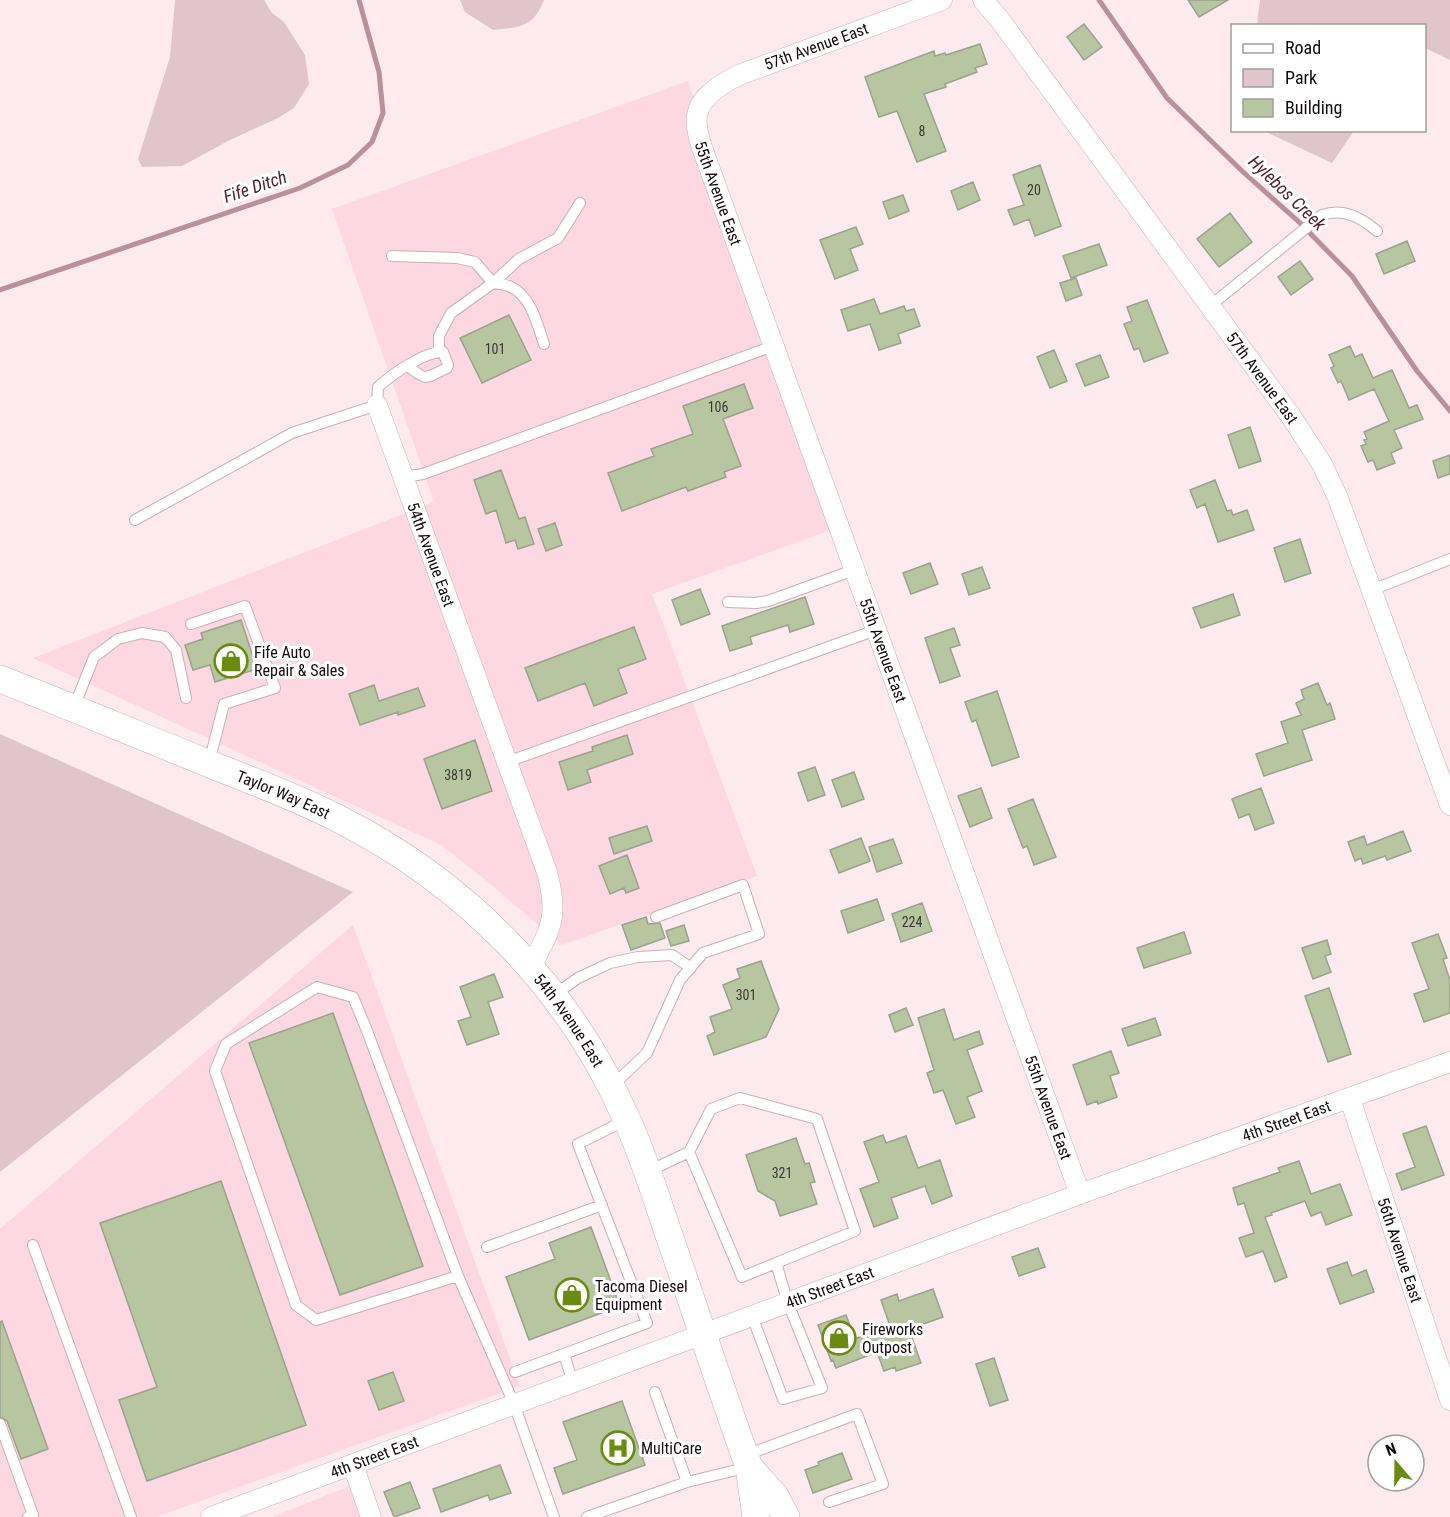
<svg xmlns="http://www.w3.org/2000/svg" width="1450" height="1517" font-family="'Roboto Condensed',sans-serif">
	<rect width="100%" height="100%" fill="#fceaef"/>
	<path fill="#fdd7e2" d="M688,81l154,445 -190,68 105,282 -195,69 -79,-67 -42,-33 -408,-187 401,-156 -102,-293z
		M353,925l167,461 -364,131h-156v-288z
		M350,1486l11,31h-89z"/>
	<path fill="#e1c5cd" d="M175,0h89l8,13 12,9 21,33 4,29 -15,24 -16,10 -50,23 -46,25 -40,1 -4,-8 32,-102z
		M460,0h84c-11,28 -24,27 -51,30l-28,-18z
		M1260,0h190v60l-25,-12 -1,-22 -167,-1z
		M1264,131h90l-22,32z
		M0,734l353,158 -353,280z"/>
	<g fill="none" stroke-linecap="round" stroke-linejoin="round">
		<path stroke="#b9909c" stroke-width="5" d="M1099,0l68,98 75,73 57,51 53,54 65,95 33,40
			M0,290l300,-102 48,-23 24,-23 11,-29 -4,-41 -20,-72"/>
	</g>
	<path fill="#b7c5a1" stroke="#9aa38c" stroke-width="1.5" d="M1188,0h40l-29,17z
		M1084,24l18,23 -18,13 -17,-23z
		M980,44l7,20 -12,4 2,4 -32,12 1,3 -22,7 22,57 -29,11 -20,-51 -18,6 -14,-40 69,-26 1,5 10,-3 1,2z
		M1040,165l21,61 -26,10 -6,-17 -15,6 -6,-15 16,-5 -11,-30z
		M973,182l7,18 -22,10 -7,-19z
		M903,195l6,16 -20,8 -6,-17z
		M1230,213l22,29 -33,25 -22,-28z
		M856,227l7,17 -13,5 8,21 -23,9 -15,-39z
		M1407,241l8,20 -31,13 -8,-20z
		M1099,244l8,21 -36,13 -8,-22z
		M1300,261l13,18 -22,16 -13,-18z
		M1076,278l6,17 -16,6 -6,-18z
		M874,299l6,15 24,-8 2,5 8,-2 6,17 -22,8 3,9 -22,7 -9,-26 -22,7 -7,-21z
		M1147,300l21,53 -24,9 -5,-14 -5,2 -10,-26 8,-3 -5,-14z
		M509,315l22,45 -49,23 -22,-45z
		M1350,346l5,11 7,-3 11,24 19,-8 17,38 8,-3 6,14 -29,11 8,18 -11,5 4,10 -18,7 -4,-10 -5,2 -7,-16 5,-2 -2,-4 3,-1 -3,-7 25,-11 -15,-32 -25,11 -8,-19 -3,2 -7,-15 3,-2 -5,-11z
		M1054,350l13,31 -17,7 -13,-31z
		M1100,355l9,22 -24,9 -9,-22z
		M744,384l9,24 -30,11 18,47 -17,6 2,5 -38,14 -2,-4 -64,24 -14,-38 46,-17 -3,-7 42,-15 -10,-28z
		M1250,427l11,34 -22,7 -11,-33z
		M1450,455v19l-12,4 -5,-17z
		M501,470l18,49 6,-2 9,27 -16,5 -3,-9 -9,3 -10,-33 -10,4 -12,-34z
		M1215,480l12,31 4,-1 2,5 14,-5 7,20 -36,12 -13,-38 -8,4 -7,-18z
		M555,523l7,22 -16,6 -8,-22z
		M1300,539l11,34 -26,9 -11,-34z
		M930,563l8,21 -27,10 -8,-21z
		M982,567l8,21 -21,7 -7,-21z
		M700,589l10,25 -29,11 -9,-25z
		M1233,594l7,21 -39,13 -8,-20z
		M805,597l9,27 -24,8 -2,-7 -38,12 2,7 -22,7 -8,-25z
		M241,620l16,49 -42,13 -5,-17 -17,5 -8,-25 18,-6 -2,-6z
		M634,627l12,32 -28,10 9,24 -33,13 -9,-23 -47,18 -13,-33z
		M954,628l6,17 -10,3 10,28 -20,7 -15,-45z
		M1318,683l9,22 3,-2 5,16 -33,11 10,30 -48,16 -8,-22 32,-11 -7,-21 20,-7 -5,-12 8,-4 -3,-9z
		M374,685l5,16 39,-13 7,18 -27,9v-3l-38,13 -11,-31z
		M997,691l22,66 -27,9 -16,-46 -4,2 -7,-20z
		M627,735l6,19 -46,16 4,12 -23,8 -9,-28 34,-11 -1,-4z
		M475,740l17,51 -50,18 -18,-50z
		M815,767l10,28 -17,6 -10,-28z
		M854,772l10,27 -22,8 -10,-27z
		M981,788l11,30 -22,9 -12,-31z
		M1261,788l13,35 -19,7 -6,-16 -10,4 -7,-19z
		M1033,799l23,58 -22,8 -7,-19 -4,2 -15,-39z
		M647,826l5,15 -38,13 -5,-16z
		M1403,831l8,20 -24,9 -2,-4 -22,8 -2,-6 -6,3 -7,-19 16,-6 3,9z
		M861,838l9,23 -31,12 -9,-23z
		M893,839l9,24 -25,9 -8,-25z
		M627,855l12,33 -13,5 -2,-5 -14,6 -11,-28z
		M877,899l7,21 -36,13 -7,-22z
		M922,903l10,28 -31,11 -9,-28z
		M646,917l2,7 12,-1 5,15 -34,12 -9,-25z
		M684,925l5,16 -18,5 -5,-15z
		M1184,932l7,21 -47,15 -7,-20z
		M1438,934l9,24 -4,1 7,21v33l-26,9 -10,-28 15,-5 -17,-46z
		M1327,940l4,14 -6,2 6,16 -18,7 -11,-31z
		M761,961l18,48 -13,28 -52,18 -7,-19 8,-4 -5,-15 22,-8 -9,-24 17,-7 -3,-9z
		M494,974l9,23 -15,5 11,32 -32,11 -9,-24 13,-4 -11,-30z
		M1329,988l22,66 -23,8 -23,-66z
		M906,1008l7,17 -18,7 -6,-17z
		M944,1009l10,31 25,-9 4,13 -16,6 15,41 -15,6 8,20 -19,7 -13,-34 -9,3 -7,-20 7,-3 -16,-52z
		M333,1013l90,253 -83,29 -91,-252z
		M1155,1018l6,17 -33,11 -6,-17z
		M1111,1051l8,22 -9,3 7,21 -19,7 -1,-3 -10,4 -14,-40z
		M1426,1126l18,49 -42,15 -6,-16 19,-7 -12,-33z
		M883,1135l3,8 20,-7 12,32 22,-8 12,36 -20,8 -7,-18 -34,12 7,20 -24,9 -14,-38 19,-7 -15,-40z
		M796,1138l9,26 4,-1 6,19 -5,1 7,21 -37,12 -5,-15 -17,-10 -12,-36z
		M1299,1161l12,33 29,-10 12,31 -26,10 -5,-13 -10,4 -6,-15 -34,12 1,2 -7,2 22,60 -12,5 -12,-31 -17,6 -7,-19 15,-5 -10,-30 -6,2 -5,-17 47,-16 -2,-4z
		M221,1181l85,244 -159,56 -28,-81 38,-13 -57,-164z
		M591,1227l29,79 -91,34 -23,-63 49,-18 -6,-16z
		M1038,1248l7,19 -26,9 -7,-19z
		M1347,1262l5,14 14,-6 8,22 -34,12 -13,-35z
		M933,1289l10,28 -34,12 12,34 -25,8 -1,-4 -11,4 -7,-19 -41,16 -3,-8 -2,1 -13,-36 28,-10 9,24 35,-13 -9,-26 16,-6 2,7z
		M2,1321l46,128 -27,10 -14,-38 -7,-4v-95z
		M994,1358l14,42 -18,6 -14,-42z
		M393,1372l11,29 -25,9 -11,-29z
		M622,1401l23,64 -82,29 -9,-26 23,-8 -14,-38z
		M842,1453l10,26 -39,14 -8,-23 14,-5 -1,-3z
		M500,1465l11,28 -21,7 -2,-5 -47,17 -8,-23z
		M410,1482l10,26 -26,9 -10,-25z"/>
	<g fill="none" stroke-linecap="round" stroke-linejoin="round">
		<g stroke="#cbafb6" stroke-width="12">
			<path id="lane" d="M392,256l65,2 18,4 18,21 26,-24 39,-21 22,-35
				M1210,306l112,-91c22,-7 38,2 55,16
				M439,351v-15l12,-23 42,-30c5,1 13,1 18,4 20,9 27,39 33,57
				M404,477l19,-3 350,-128
				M135,520l157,-87 85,-28 1,-18c13,-12 47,-36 65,-35l5,13 -1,3c-22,10 -20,14 -39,-2
				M1372,590l78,-31
				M728,602l28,1 12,-2 86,-31
				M191,624l54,-18 30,82 -51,16 -15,59
				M74,707l20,-50 24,-18 24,-6 23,4 11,13 10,48
				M507,762l369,-132
				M554,995l24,-17 32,-15 28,-6 34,-2 19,13
				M611,1087l36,-34 33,-73 23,-27 56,-19 -16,-49 -87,32
				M689,1152l53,125 34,-14
				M649,1171l40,-19 22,-43 29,-11 77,21 38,112 -79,32 12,40 34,85 -39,11 -31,-83
				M33,1245l98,272
				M487,1247l115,-42
				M458,1276l-142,44 -20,-15 -81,-234 11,-27 91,-57 36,10 13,31 92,248 56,128 40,113
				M564,1354l9,29
				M515,1372l132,-49 -69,-179 48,-24
				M655,1392l32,90
				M0,1424l33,91 -5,2
				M746,1455l111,-41 26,70 -54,18
				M587,1517l100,-35 62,-15"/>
		</g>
		<g stroke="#cbafb6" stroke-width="21">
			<g id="street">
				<path id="s1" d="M942,0l-203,75c-59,30 -45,49 -26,103l367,1016"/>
				<path id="s2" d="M983,0l17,20 290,395 32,49 16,34 112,307"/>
				<path id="s3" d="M377,405l170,467c12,45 4,56 -16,95"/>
				<path id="s4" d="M1350,1099l100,301"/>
				<path d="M353,1465l18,52"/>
				<path id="s5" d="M211,1517l869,-323 370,-132"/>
			</g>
		</g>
		<g stroke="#cbafb6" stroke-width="28">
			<g id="secondary">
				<path id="s6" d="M0,679c67,26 133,54 200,81 46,19 95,36 139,59 128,65 231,170 288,301 18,39 30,81 44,121 26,75 51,151 78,226l7,50"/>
				<path d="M749,1467l26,29 11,21"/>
			</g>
		</g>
		<use href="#lane" stroke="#fff" stroke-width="10"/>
		<use href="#street" stroke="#fff" stroke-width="20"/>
		<use href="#secondary" stroke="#fff" stroke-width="27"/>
	</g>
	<defs>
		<g id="shop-ring" transform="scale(1.725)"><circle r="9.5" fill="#fff" stroke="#6a8b0f" stroke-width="1.5"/><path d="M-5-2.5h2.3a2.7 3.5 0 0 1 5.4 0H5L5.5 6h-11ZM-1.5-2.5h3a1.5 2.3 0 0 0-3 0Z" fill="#6a8b0f"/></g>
		<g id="hospital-ring" transform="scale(1.725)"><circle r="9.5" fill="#fff" stroke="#6a8b0f" stroke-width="1.5"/><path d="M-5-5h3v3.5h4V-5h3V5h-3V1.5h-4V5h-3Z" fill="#6a8b0f"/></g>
	</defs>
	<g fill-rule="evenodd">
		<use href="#shop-ring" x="231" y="661"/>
		<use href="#shop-ring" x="572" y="1295"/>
		<use href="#shop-ring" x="839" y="1338"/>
		<use href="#hospital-ring" x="618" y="1448"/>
	</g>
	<g text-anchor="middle" stroke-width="6" stroke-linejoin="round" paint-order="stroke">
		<g font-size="14" fill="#3c3831">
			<text x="922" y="136">8</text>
			<text x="1034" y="195">20</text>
			<text x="495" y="354">101</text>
			<text x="718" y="412">106</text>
			<text x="458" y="780">3819</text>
			<text x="912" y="927">224</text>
			<text x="746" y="1000">301</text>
			<text x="782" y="1178">321</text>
		</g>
		<g font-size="16" fill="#13090c" stroke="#fff">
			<text transform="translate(816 46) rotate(-20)" y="6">57th Avenue East</text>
			<text dy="6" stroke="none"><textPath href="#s1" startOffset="358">55th Avenue East</textPath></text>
			<text dy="6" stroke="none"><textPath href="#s2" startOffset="470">57th Avenue East</textPath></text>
			<text dy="6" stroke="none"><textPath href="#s3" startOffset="159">54th Avenue East</textPath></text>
			<text dy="6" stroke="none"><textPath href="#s1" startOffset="844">55th Avenue East</textPath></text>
			<text dy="6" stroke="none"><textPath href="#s6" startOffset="306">Taylor Way East</textPath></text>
			<text dy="6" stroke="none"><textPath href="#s6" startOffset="676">54th Avenue East</textPath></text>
			<text dy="6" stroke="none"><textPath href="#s1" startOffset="1330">55th Avenue East</textPath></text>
			<text dy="6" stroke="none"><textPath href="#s5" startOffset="1146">4th Street East</textPath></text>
			<text dy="6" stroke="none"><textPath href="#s4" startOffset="159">56th Avenue East</textPath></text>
			<text dy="6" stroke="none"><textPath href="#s5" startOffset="660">4th Street East</textPath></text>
			<text dy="6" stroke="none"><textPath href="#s5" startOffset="174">4th Street East</textPath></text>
		</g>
		<g font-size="16" fill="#13090c" stroke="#fff" text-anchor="start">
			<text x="254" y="658">Fife Auto<tspan x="254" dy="18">Repair &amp; Sales</tspan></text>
			<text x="595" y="1292">Tacoma Diesel<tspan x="595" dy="18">Equipment</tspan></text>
			<text x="862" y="1335">Fireworks<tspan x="862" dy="18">Outpost</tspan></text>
			<text x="641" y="1454">MultiCare</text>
		</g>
		<g font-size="18" font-style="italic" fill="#552033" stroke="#fff">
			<text transform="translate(255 187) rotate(-19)" y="6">Fife Ditch</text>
			<text transform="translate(1287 193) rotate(44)" y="6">Hylebos Creek</text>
		</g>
	</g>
	<rect x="1231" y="24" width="195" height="108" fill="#ffffff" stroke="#a19d9e" stroke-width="1.5"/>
	<rect x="1243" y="44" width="30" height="9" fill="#ffffff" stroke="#a19d9e" stroke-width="1.5"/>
	<text x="1285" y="54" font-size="18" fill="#13090c">Road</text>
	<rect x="1243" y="69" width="30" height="18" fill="#e1c5cd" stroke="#a19d9e" stroke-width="1.5"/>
	<text x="1285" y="84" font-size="18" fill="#13090c">Park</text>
	<rect x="1243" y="99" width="30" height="18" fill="#b7c5a1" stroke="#a19d9e" stroke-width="1.5"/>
	<text x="1285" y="114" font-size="18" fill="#13090c">Building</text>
	<g transform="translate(1396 1463) rotate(340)"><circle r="28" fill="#ffffff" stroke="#a19d9e" stroke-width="1.5"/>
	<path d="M0-4.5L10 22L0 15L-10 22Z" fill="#6a8b0f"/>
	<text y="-9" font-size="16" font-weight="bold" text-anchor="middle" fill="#13090c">N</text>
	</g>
</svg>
